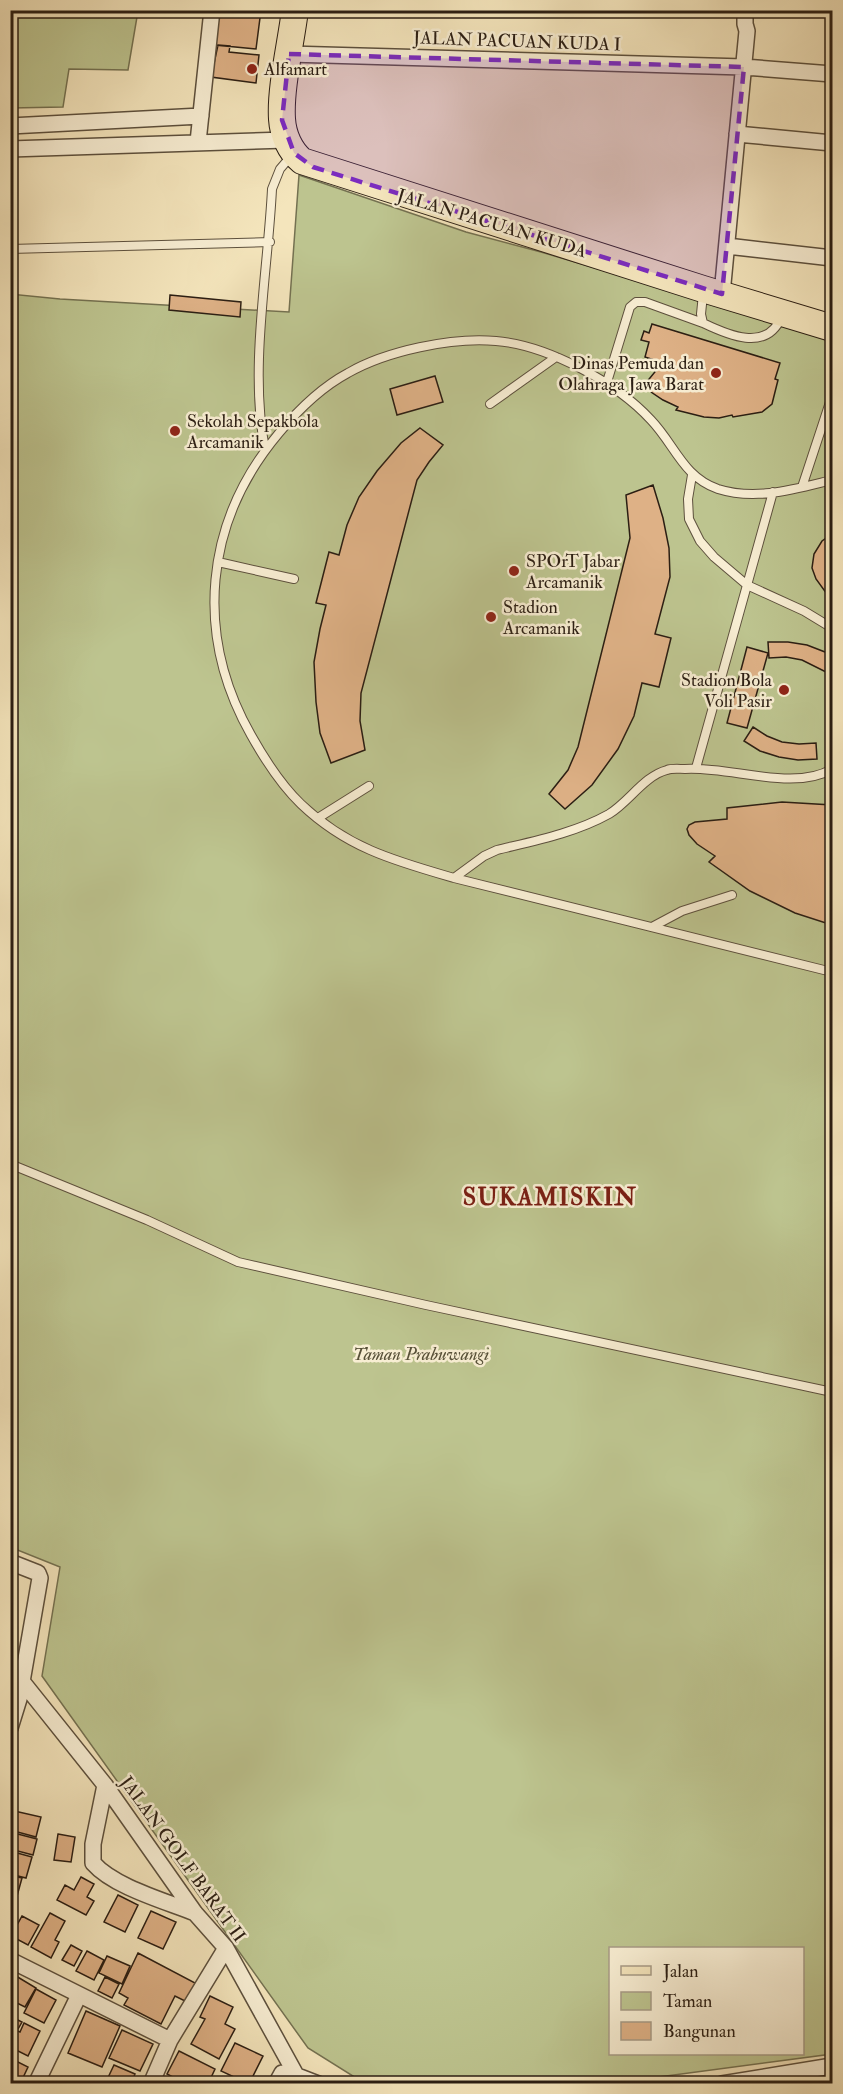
<svg xmlns="http://www.w3.org/2000/svg" width="843" height="2094" font-family="'IM FELL Double Pica',serif">
	<rect width="100%" height="100%" fill="#f4e5bc"/>
	<filter id="stains"><feTurbulence type="fractalNoise" baseFrequency=".00333" numOctaves="4"/><feColorMatrix values="0 0 0 0 .2 0 0 0 0 .09 0 0 0 0 .02 0 0 0 .5 -.17"/></filter>
	<radialGradient id="worn" r=".72"><stop offset=".6" stop-color="#630" stop-opacity="0"/><stop offset="1" stop-color="#630" stop-opacity=".3"/></radialGradient>
	<path fill="#bdc48f" stroke="#747151" stroke-width="1.5" fill-rule="evenodd" d="M10,11h128l-10,59 -59,-1 -6,38 -52,1z
		M299,175l167,57 75,20 291,86v1716l-226,30 -242,-1 -56,-35 -266,-372 18,-109 -50,-20v-1253l50,5 229,13zM610,1948h192v106h-192z"/>
	<path fill="#deb186" stroke="#2b1e13" stroke-width="1.5" d="M220,10h41l-5,39 -41,-4z
		M218,45l12,1 -1,6 30,3 -3,28 -45,-6z
		M170,295l71,7 -1,15 -71,-7z
		M652,324l128,39 -5,16 3,1 -6,24 -10,8 -29,5 -1,-2 -13,3 -15,-1 -28,-7 2,-3 -15,-7 -12,-8 -6,-8 14,-17 -4,-1 2,-5 -12,-4 4,-15 -8,-2 3,-9 5,2z
		M435,376l8,26 -46,13 -7,-26z
		M420,428l23,17 -14,17 -12,18 -56,213 -1,28 5,29 -34,13 -11,-30 -4,-31 -2,-40 6,-33 6,-24 -10,-2 13,-51 10,3 8,-30 12,-28 18,-26 24,-28z
		M653,485l10,33 6,30 1,29 -15,57 16,4 -12,49 -17,-4 -8,33 -16,33 -26,36 -27,24 -16,-15 19,-24 10,-23 52,-209 -4,-43z
		M832,534v67l-16,-22 -4,-11 2,-14 8,-13z
		M768,642h20l19,3 18,7 7,5v18l-30,-15 -16,-3 -17,1z
		M747,647l21,6 -21,75 -20,-5z
		M753,727l14,9 15,6 17,2 17,-1 1,16 -19,1 -19,-3 -19,-6 -16,-10z
		M782,802l50,3v120l-37,-12 -45,-22 -41,-29 6,-6 -18,-12 -8,-9 -2,-6 2,-4 6,-3 32,-3v-11z
		M10,1810l31,7 -5,20 -26,-7z
		M10,1832l27,7 -4,16 -23,-6z
		M58,1834l17,3 -4,25 -17,-2z
		M10,1851l22,6 -6,21 -16,-4z
		M10,1875l12,3 -5,18 -7,-2z
		M81,1877l13,7 -7,13 7,4 -8,14 -29,-15 8,-15 9,5z
		M118,1895l20,10 -13,27 -21,-10z
		M151,1911l25,11 -13,27 -25,-11z
		M50,1913l15,8 -10,19 4,2 -8,16 -20,-11z
		M22,1916l17,9 -11,20 -17,-9z
		M71,1945l11,6 -8,15 -12,-6z
		M87,1951l17,9 -10,20 -18,-9z
		M138,1953l59,31 -10,18 -12,-6 -14,28 -37,-19 4,-7 -9,-5z
		M107,1956l23,10 -8,18 -23,-11z
		M16,1976l20,12 -11,19 -8,-4 -6,11 -1,-29z
		M105,1977l14,7 -7,14 -14,-7z
		M36,1989l20,11 -12,23 -20,-10z
		M210,1996l23,11 -8,17 10,5 -16,30 -28,-15 14,-25 -5,-2z
		M86,2011l34,15 -18,41 -34,-14z
		M10,2016l12,6 -4,7 -5,-3 -3,4z
		M24,2023l16,8 -12,25 -18,-9v-13l3,-5 7,3z
		M122,2030l31,14 -13,27 -31,-13z
		M235,2043l28,13 -14,28 -28,-13z
		M179,2051l36,18 -7,15h-22l-19,-10z
		M10,2058l18,9 -8,17h-10z
		M114,2065l21,9 -4,10h-26z"/>
	<g fill="none" stroke-linecap="round" stroke-linejoin="round">
		<g stroke="#5d503d" stroke-width="10">
			<path id="lane" d="M10,249l260,-7
				M703,294l-2,20 2,9c25,12 63,29 78,-5
				M607,382l23,-75 6,-5h9l58,21
				M490,404l66,-47
				M265,449c-16,-80 3,-178 7,-260l8,-20 12,-14
				M692,475l-4,24 1,20 11,22 14,16 33,28 57,26 28,17
				M832,480c-37,9 -76,21 -114,9 -35,-12 -43,-44 -67,-69 -35,-38 -104,-75 -155,-79 -44,-4 -110,10 -148,32 -28,15 -49,36 -69,60 -75,89 -85,201 -28,302 14,25 30,50 50,69 46,44 94,57 153,74l378,94
				M802,487l30,-91
				M218,562l76,17
				M696,768l77,-276
				M318,818l51,-32
				M454,878l30,-22 13,-6c37,-9 78,-17 112,-36 20,-12 35,-38 58,-44 5,-2 12,-1 18,-1 45,-3 109,23 147,0
				M652,927l30,-16 50,-16
				M10,1164l137,56 91,42 188,43 406,87"/>
		</g>
		<g stroke="#5d503d" stroke-width="18">
			<path id="street" d="M289,54l455,13 88,7
				M10,126l191,-10
				M737,134l95,9
				M198,142l14,-132
				M10,149l276,-9
				M727,246l105,12
				M722,294l25,-263 -2,-7v-14
				M10,1562l28,11 2,5 -21,121 -9,29
				M10,1676l11,4 84,105 90,128 31,35 69,125
				M105,1785l-12,59v19c21,24 72,38 102,50
				M10,1960l160,80
				M36,2084l43,-89
				M151,2084l19,-44 56,-92
				M276,2084l6,-11 5,-1 31,12
				M722,2084l110,-18"/>
		</g>
		<g stroke="#2b1e13" stroke-width="28">
			<path id="primary" d="M295,10c-4,33 -15,78 -13,109 1,16 8,32 20,42l401,128 129,39"/>
		</g>
		<use href="#lane" stroke="#f8eed3" stroke-width="8"/>
		<use href="#street" stroke="#f8eed3" stroke-width="15"/>
		<use href="#primary" stroke="#f4e5bc" stroke-width="26"/>
	</g>
	<path fill="#7b2cbf" fill-opacity="0.2" stroke="#7b2cbf" stroke-width="4.5" stroke-dasharray="12 8" stroke-linejoin="round" d="M289,54l455,13 -22,227 -409,-127 -19,-14 -12,-33z"/>
	<g fill="#8f2418" stroke="#f8eed3" stroke-width="2">
		<circle cx="252" cy="69" r="6"/>
		<circle cx="716" cy="373" r="6"/>
		<circle cx="175" cy="431" r="6"/>
		<circle cx="514" cy="571" r="6"/>
		<circle cx="491" cy="617" r="6"/>
		<circle cx="784" cy="690" r="6"/>
	</g>
	<g text-anchor="middle" stroke-width="5" stroke-linejoin="round" paint-order="stroke">
		<g font-size="18" fill="#2b1e13" stroke="#f8eed3">
			<text transform="translate(517 41) rotate(2)" y="6">JALAN PACUAN KUDA I</text>
			<text transform="translate(492 223) rotate(17)" y="6">JALAN PACUAN KUDA</text>
			<text transform="translate(183 1859) rotate(54)" y="6">JALAN GOLF BARAT II</text>
		</g>
		<g font-size="18" fill="#2b1e13" stroke="#f8eed3" text-anchor="start">
			<text x="264" y="75">Alfamart</text>
			<text x="704" y="369" text-anchor="end">Dinas Pemuda dan<tspan x="704" dy="21">Olahraga Jawa Barat</tspan></text>
			<text x="187" y="427">Sekolah Sepakbola<tspan x="187" dy="21">Arcamanik</tspan></text>
			<text x="526" y="567">SPOrT Jabar<tspan x="526" dy="21">Arcamanik</tspan></text>
			<text x="503" y="613">Stadion<tspan x="503" dy="21">Arcamanik</tspan></text>
			<text x="772" y="686" text-anchor="end">Stadion Bola<tspan x="772" dy="21">Voli Pasir</tspan></text>
		</g>
		<g font-size="18" font-style="italic" fill="#575038" stroke="#f8eed3">
			<text x="421" y="1360">Taman Prabuwangi</text>
		</g>
		<g font-size="24" font-weight="bold" letter-spacing="1.5" fill="#7a1f14" stroke="#f8eed3">
			<text x="550" y="1205">SUKAMISKIN</text>
		</g>
	</g>
	<rect width="843" height="2094" fill="none" stroke="#f4e5bc" stroke-width="36"/>
	<rect x="12" y="12" width="819" height="2070" fill="none" stroke="#2b1e13" stroke-width="3"/>
	<rect x="18" y="18" width="807" height="2058" fill="none" stroke="#2b1e13" stroke-width="1.5"/>
	<rect x="609" y="1947" width="195" height="108" fill="#f8eed3" stroke="#a69b86" stroke-width="1.5"/>
	<rect x="621" y="1966" width="30" height="9" fill="#f4e5bc" stroke="#a69b86" stroke-width="1.5"/>
	<text x="663" y="1977" font-size="18" fill="#2b1e13">Jalan</text>
	<rect x="621" y="1992" width="30" height="18" fill="#bdc48f" stroke="#a69b86" stroke-width="1.5"/>
	<text x="663" y="2007" font-size="18" fill="#2b1e13">Taman</text>
	<rect x="621" y="2022" width="30" height="18" fill="#deb186" stroke="#a69b86" stroke-width="1.5"/>
	<text x="663" y="2037" font-size="18" fill="#2b1e13">Bangunan</text>
	<rect width="100%" height="100%" filter="url(#stains)"/>
	<rect width="100%" height="100%" fill="url(#worn)"/>
</svg>
